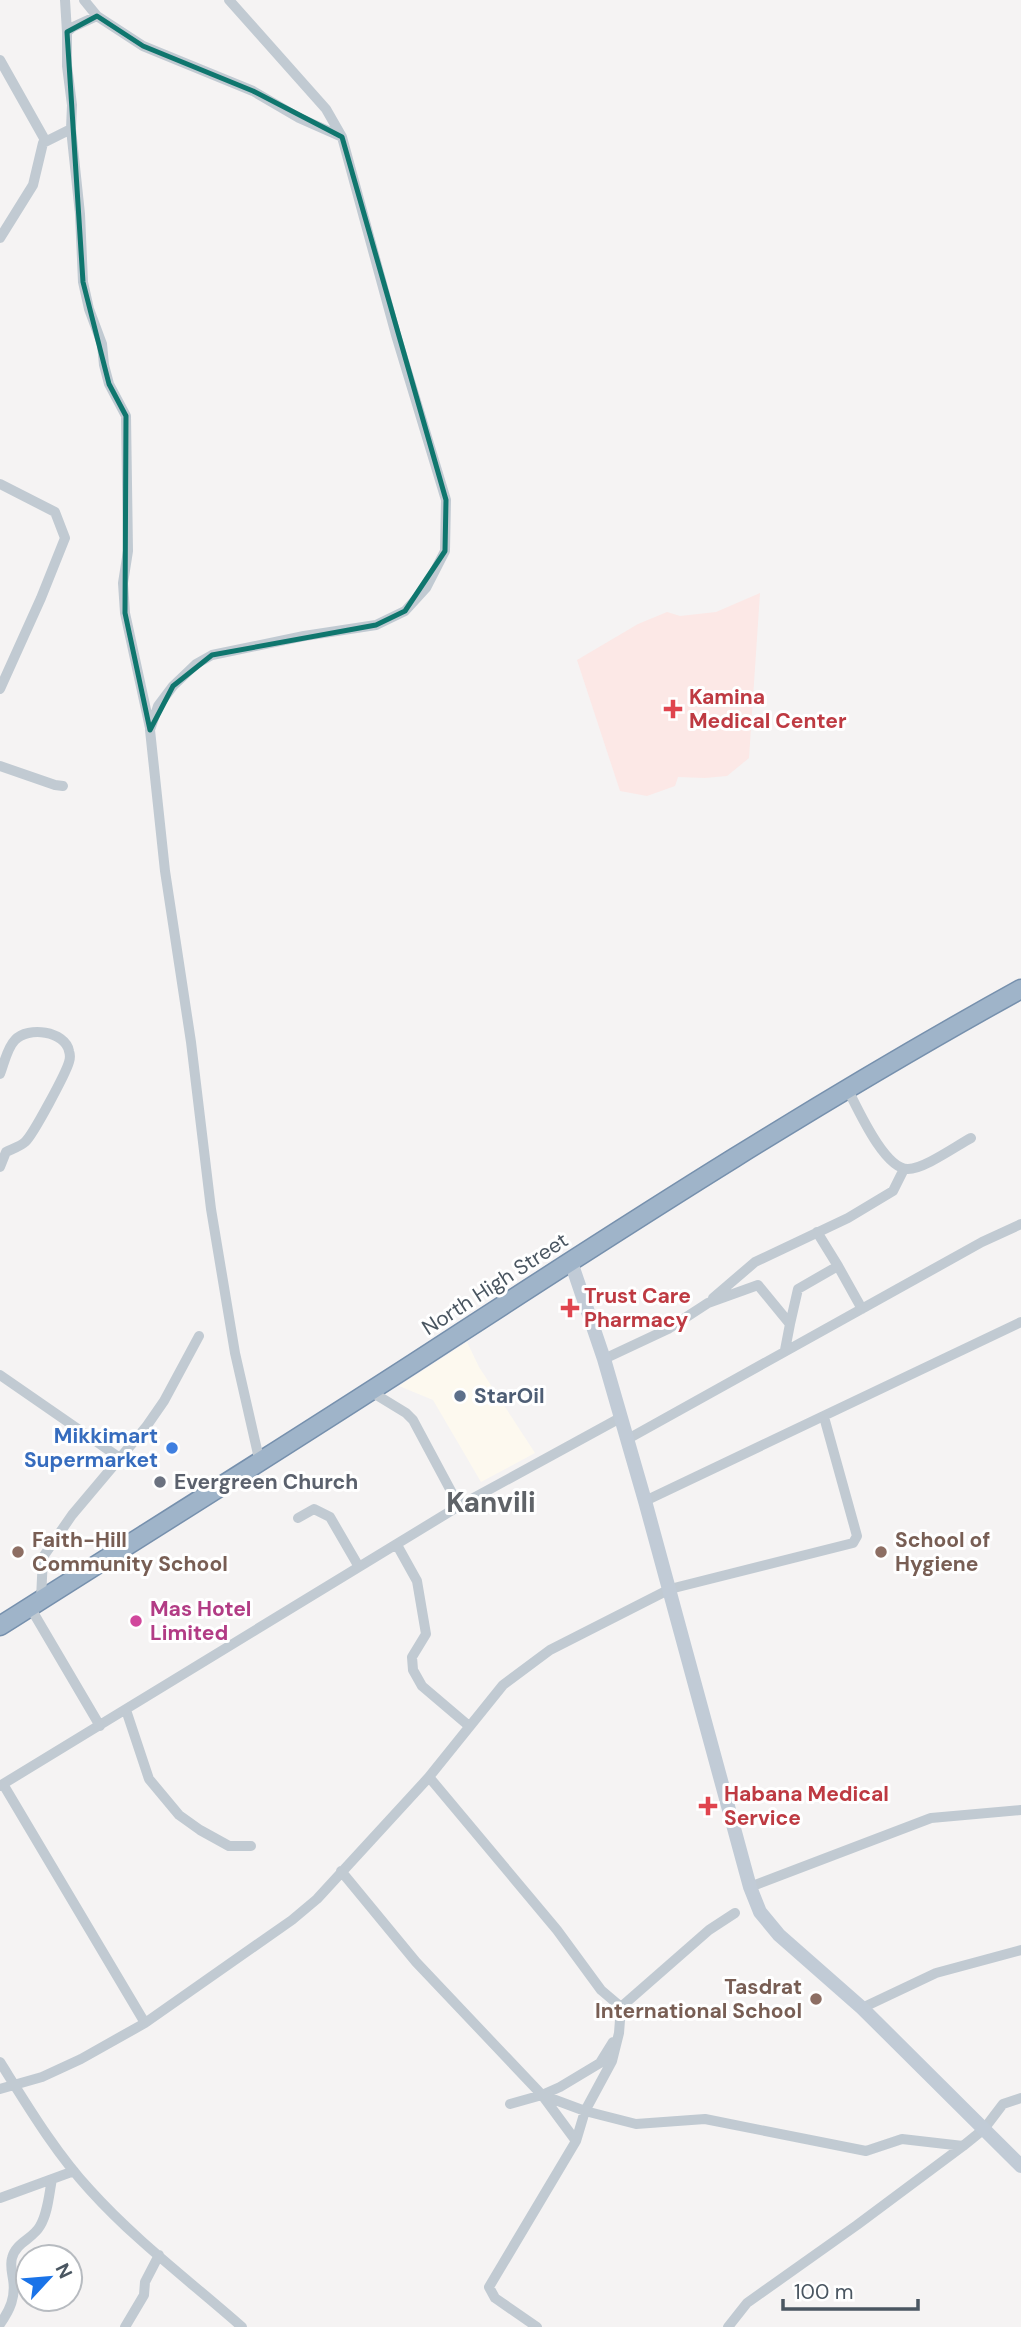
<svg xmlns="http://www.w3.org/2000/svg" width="1021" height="2327" font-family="'DM Sans',sans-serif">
	<rect width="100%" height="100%" fill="#f5f3f3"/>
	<path fill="#fdf9ef" d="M467,1342l12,25 56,86 -54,29 -48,-82 -34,-14z"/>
	<path fill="#fce8e6" d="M760,593l-11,165 -22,18 -22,2 -27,-1 -3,9 -28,10 -27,-5 -43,-131 61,-36 29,-12 13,4 36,-4z"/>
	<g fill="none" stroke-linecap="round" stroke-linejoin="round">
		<g stroke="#7690ad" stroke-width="21">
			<path id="trunk" d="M0,1626c151,-96 304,-191 454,-289 186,-121 373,-241 567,-348"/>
		</g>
		<path stroke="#c1cad2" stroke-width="10" d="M65,0l2,32
			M84,0l13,16 46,30 110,45 46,27 43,19
			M229,0l97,109 16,28 54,198 50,165 -1,51 -19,37 -21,23 -29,14 -72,11 -92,19 -16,9 -23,22 -15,20 -8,24 15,141 26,171 20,167 24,144 25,110
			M0,60l45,80
			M71,129l9,85 3,68 6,27 13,35 2,21 5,19 17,32 2,135 -5,32 2,30 25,115
			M0,238l33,-53 10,-42 28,-14 1,-24 -5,-39v-34l6,-5 24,-11
			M0,484l55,28 10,26 -24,60 -41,91
			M0,766l55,19 8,1
			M0,1074c4,-10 7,-26 15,-34 13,-14 50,-9 54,11 1,3 1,8 0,11 -3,11 -36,73 -44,80 -4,4 -13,7 -19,10l-6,15
			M847,1088c10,19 37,81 61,81 16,0 48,-23 63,-31
			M838,1266l24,43
			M713,1298l42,-36 93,-44 45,-27 11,-22
			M790,1324l8,-35 40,-23 -21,-34
			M604,1359l64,-30 40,-26 50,-18 32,39 -5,26
			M0,1375l120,83 26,-31 18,-26 35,-65
			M370,1391l36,22 7,7 46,86
			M626,1440l356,-198 39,-18
			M645,1501l376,-179
			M298,1518l16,-9 16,8 29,50
			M397,1545l20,36 9,53 -14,23 1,13 9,16 47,40
			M41,1599l2,-42 29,-42 48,-57
			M30,1607l70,119
			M126,1710l23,69 30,36 21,15 29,16h22
			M429,1777l128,153 44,60 20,17
			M3,1784l456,-278 161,-88
			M0,1786l3,-2 142,239
			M341,1871l75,91 126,133 18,-8 40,-24 13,-21
			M750,1887l181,-69 90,-8
			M862,2008l74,-35 85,-23
			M0,2062c27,43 55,90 90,128 45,50 101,92 152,137
			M0,2089l42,-12 39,-18 64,-36 147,-103 25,-21 112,-122 74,-92 47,-35 120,-61 183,-46 4,-7 -33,-119
			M542,2095l43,16 51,13 69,-5 161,32 36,-12 61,7
			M510,2104l32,-9 34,46
			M0,2198l74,-27
			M0,2324c10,-14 16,-27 13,-45 -1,-7 -3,-14 -1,-21 4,-16 21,-19 28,-32 8,-13 9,-32 12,-47
			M125,2327l19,-32 1,-13 14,-27
			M537,2327l-42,-29 -6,-11 87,-146 9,-30 27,-50 7,-28 2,-26 88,-77 26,-17
			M728,2327l19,-24 110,-78 106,-79 21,-17 19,-25 18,-6"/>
		<path stroke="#c1cbd6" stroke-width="14" d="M571,1262l33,97 41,142 105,386 10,25 19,23 83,73 159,158"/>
		<use href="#trunk" stroke="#9fb4c9" stroke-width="18"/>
	</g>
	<path fill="none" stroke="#0f766e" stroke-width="5" stroke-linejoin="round" d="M97,16l46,30 110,45 89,46 104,363 -1,51 -40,60 -29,14 -164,30 -39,31 -23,44 -25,-117 1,-197 -17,-32 -26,-102 -16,-250z"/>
	<g fill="#e0444e" stroke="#fff" stroke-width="2.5">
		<path d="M669.5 698.5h7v7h7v7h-7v7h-7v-7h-7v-7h7z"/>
		<path d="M566.5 1297.5h7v7h7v7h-7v7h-7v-7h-7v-7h7z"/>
		<path d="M704.5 1795.5h7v7h7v7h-7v7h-7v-7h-7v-7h7z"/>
	</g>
	<circle fill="#5c6f8a" stroke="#fff" stroke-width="2.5" cx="460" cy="1396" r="7"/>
	<circle fill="#3f7fe0" stroke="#fff" stroke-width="2.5" cx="172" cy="1448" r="7"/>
	<circle fill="#6b7280" stroke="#fff" stroke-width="2.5" cx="160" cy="1482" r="7"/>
	<g fill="#8d6e63" stroke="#fff" stroke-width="2.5">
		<circle cx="18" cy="1552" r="7"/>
		<circle cx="881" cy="1552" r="7"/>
		<circle cx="816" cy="1999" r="7"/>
	</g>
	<circle fill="#d1479c" stroke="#fff" stroke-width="2.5" cx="136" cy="1621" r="7"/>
	<g text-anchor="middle" stroke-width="6" stroke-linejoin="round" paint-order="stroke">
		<g font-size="21" font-weight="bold" fill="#be3a42" stroke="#fff" text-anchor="start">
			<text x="689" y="704">Kamina<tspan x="689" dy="24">Medical Center</tspan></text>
			<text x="584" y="1303">Trust Care<tspan x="584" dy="24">Pharmacy</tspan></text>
			<text x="724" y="1801">Habana Medical<tspan x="724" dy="24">Service</tspan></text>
		</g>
		<g font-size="21" fill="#4a5661" stroke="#fff">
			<text transform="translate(495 1284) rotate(-33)" y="7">North High Street</text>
		</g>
		<g font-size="21" font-weight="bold" fill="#4e5e75" stroke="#fff" text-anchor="start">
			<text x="474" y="1403">StarOil</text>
		</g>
		<g font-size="21" font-weight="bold" fill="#366cbe" stroke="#fff" text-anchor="end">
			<text x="158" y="1443">Mikkimart<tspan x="158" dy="24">Supermarket</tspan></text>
		</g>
		<g font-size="21" font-weight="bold" fill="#5b616d" stroke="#fff" text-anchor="start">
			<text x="174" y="1489">Evergreen Church</text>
		</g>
		<g font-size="21" font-weight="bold" fill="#785e54" stroke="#fff" text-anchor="start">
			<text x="32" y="1547">Faith-Hill<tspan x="32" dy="24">Community School</tspan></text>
			<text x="895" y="1547">School of<tspan x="895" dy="24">Hygiene</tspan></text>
			<text x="802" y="1994" text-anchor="end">Tasdrat<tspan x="802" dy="24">International School</tspan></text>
		</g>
		<g font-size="21" font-weight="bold" fill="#b23c85" stroke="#fff" text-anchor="start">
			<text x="150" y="1616">Mas Hotel<tspan x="150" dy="24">Limited</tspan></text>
		</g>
		<g font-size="28" font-weight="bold" fill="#5f6368" stroke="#fff">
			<text x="491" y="1512">Kanvili</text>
		</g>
	</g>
	<g transform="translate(49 2278) rotate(64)"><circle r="33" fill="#ffffff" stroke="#b7bbc0" stroke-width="2"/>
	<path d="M0-5L12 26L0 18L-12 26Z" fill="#1a73e8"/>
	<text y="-10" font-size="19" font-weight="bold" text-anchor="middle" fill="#4a5661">N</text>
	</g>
	<path d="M783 2299v10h135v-10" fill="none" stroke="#4a5661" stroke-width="3.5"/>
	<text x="794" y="2299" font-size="21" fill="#4a5661" stroke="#ffffff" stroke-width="5" paint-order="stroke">100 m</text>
</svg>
